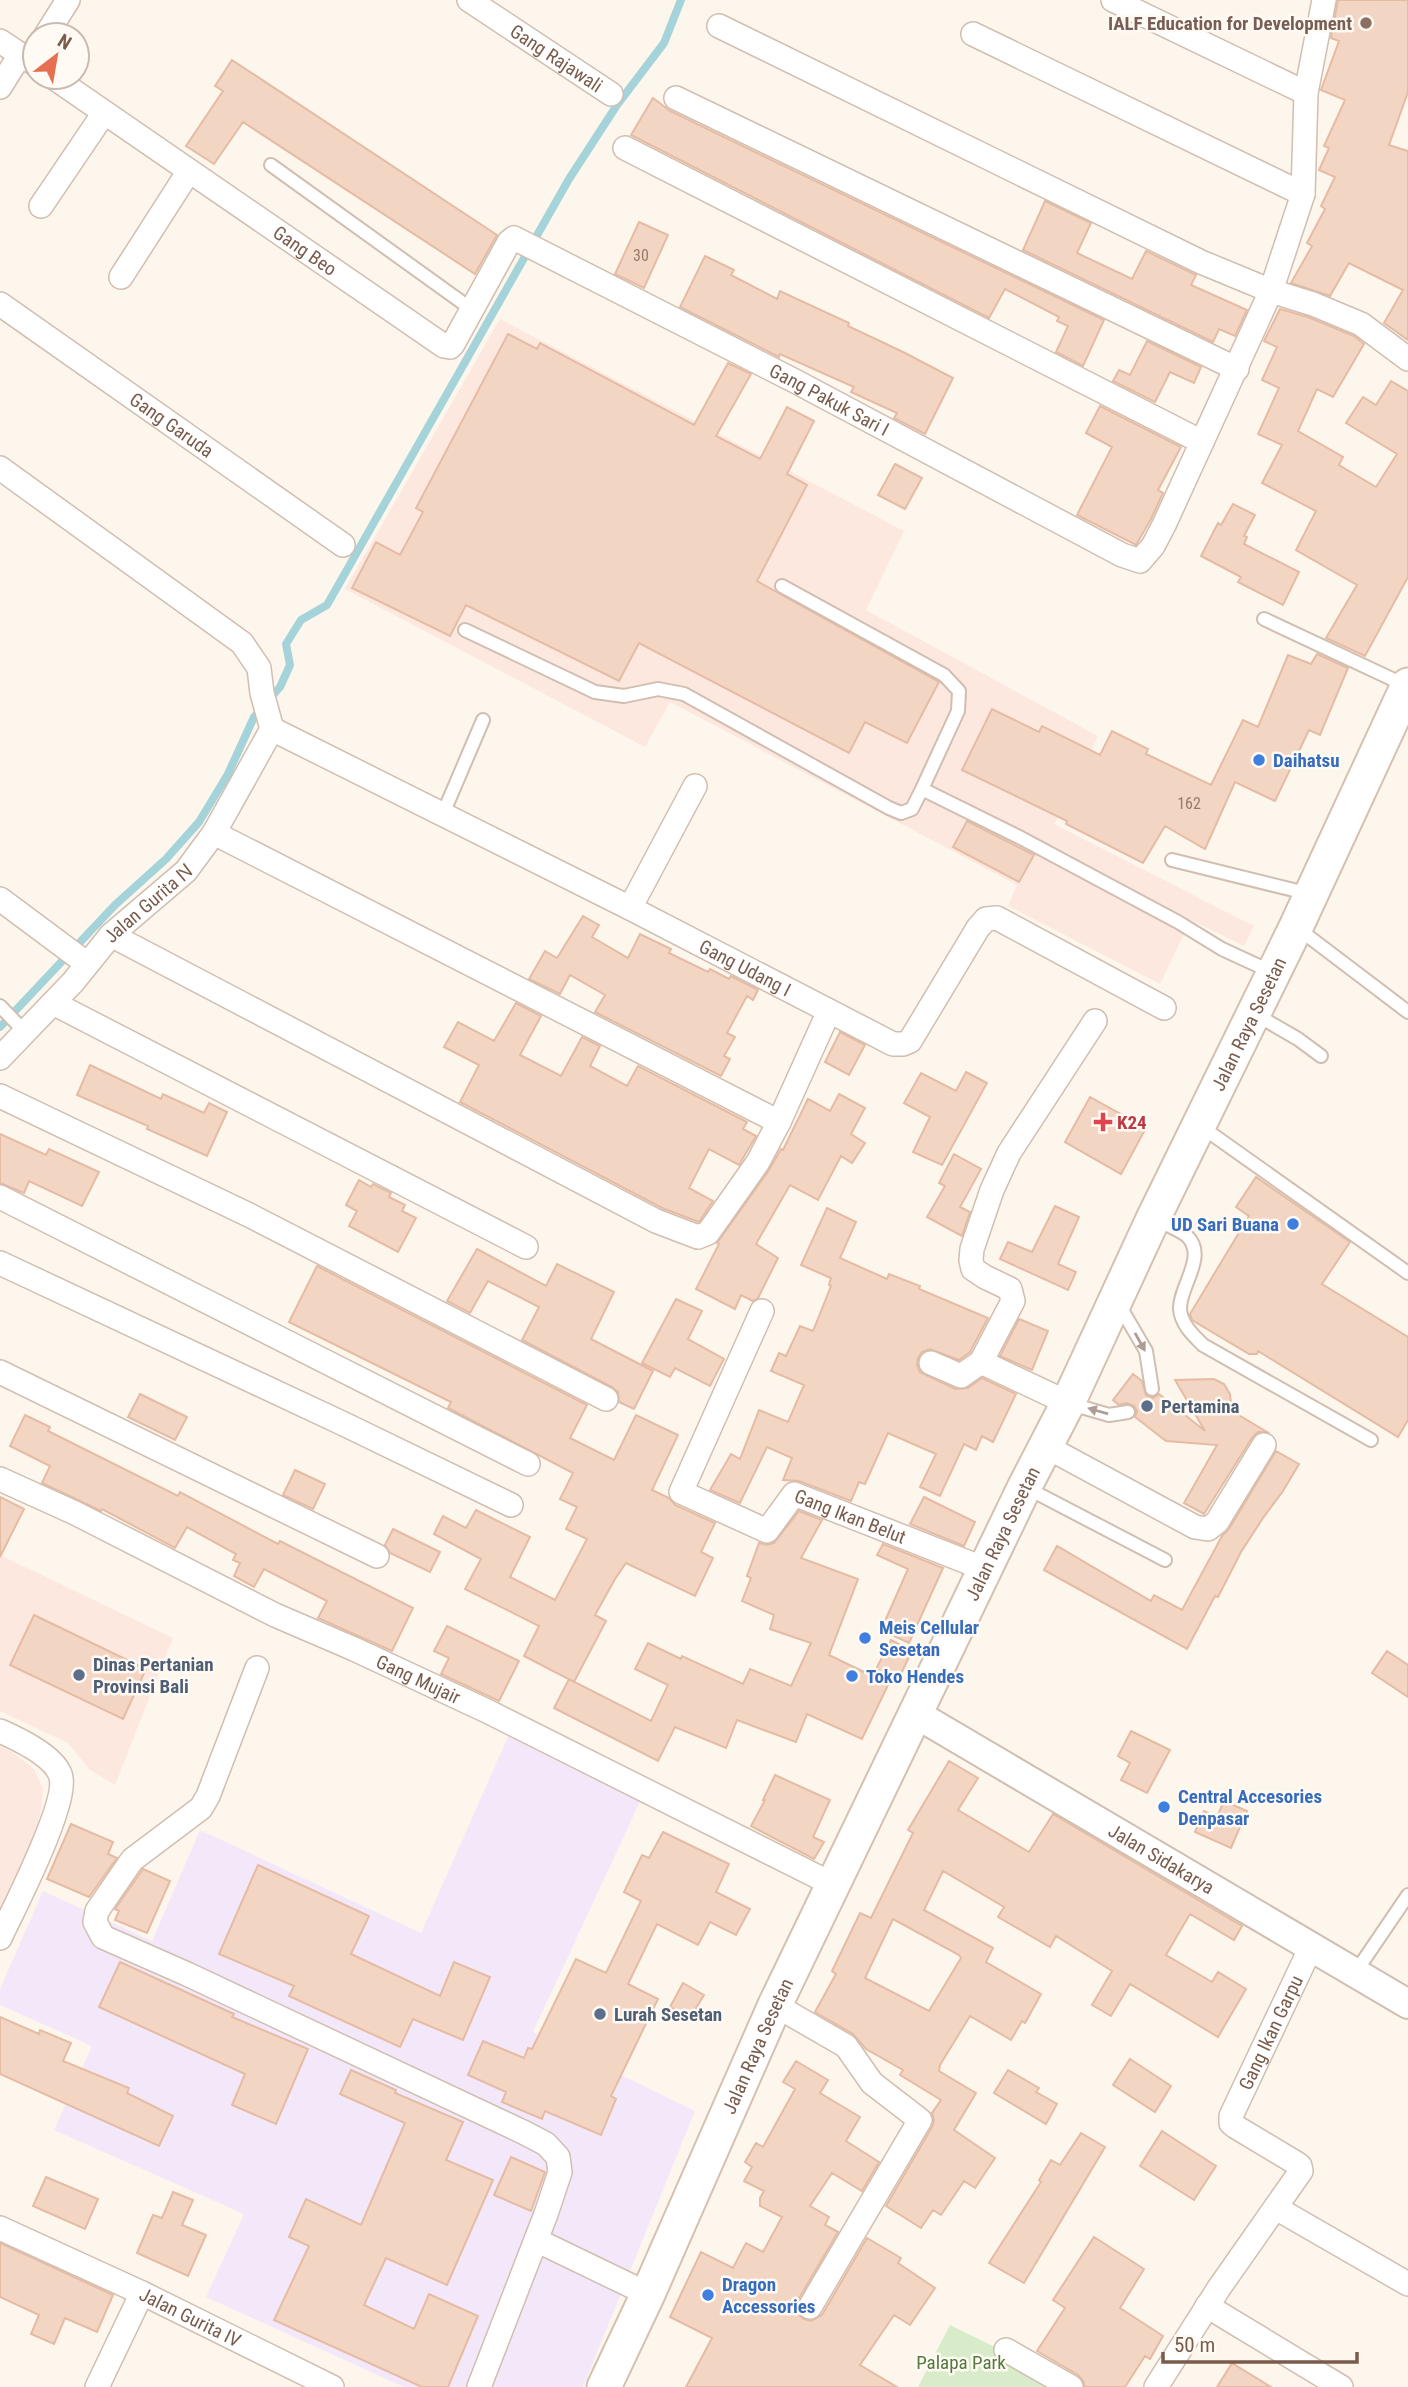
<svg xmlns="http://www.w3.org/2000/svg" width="1408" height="2387" font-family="'Roboto Condensed',sans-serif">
	<rect width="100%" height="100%" fill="#fdf6ec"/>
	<path fill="#fde8e0" d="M500,319l404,212 -38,79 232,126 -44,88 200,102 -10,20 -53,-26 -31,64 -152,-78 9,-21 -347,-183 -25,45 -300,-158z
		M0,1555l173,83 -58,147 -25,-15 -22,-27 -68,-32z
		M0,1746l12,6 22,17 9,20 -3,26 -23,84 -17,33z"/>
	<path fill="#f3e8fa" d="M511,1730l133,63 -111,239 162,79 -112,276h-179l-198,-90 38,-83 -190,-84 38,-84 -92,-41v-16l43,-98 109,50 48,-111 221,103z"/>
	<path fill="#d8ecc9" d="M950,2325l55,27 61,35h-148z"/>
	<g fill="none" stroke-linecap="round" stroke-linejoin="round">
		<path stroke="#a5d3da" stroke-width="8" d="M0,1027l115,-122 51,-46 33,-37 29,-48 26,-57 26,-30 10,-22 -4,-21 15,-24 26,-15 242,-426 48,-74 47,-62 17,-43"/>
	</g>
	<path fill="#f3d5c3" stroke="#e6bba3" stroke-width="2" fill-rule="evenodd" d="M1338,0h70v92l-19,53 19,6v189l-24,-17 19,-33 -54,-27 -19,33 -39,-13 21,-37 -5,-3 18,-34 -4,-3 14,-29 -16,-7 10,-22 -5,-2 21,-46 -24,-10 18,-49 -8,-3z
		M232,60l265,175 -22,39 -232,-152 -29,42 -28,-18 37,-55 -8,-5z
		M653,98l17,13 434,209 -21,46 -27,-14 12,-26 -11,-5 2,-4 -54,-28 -16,29 -358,-183z
		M1045,201l46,22 -14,30 55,26 14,-28 50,24 -5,10 56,25 -12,26 -16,-7 -6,13 -190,-92z
		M639,222l29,13 -24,53 -29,-14z
		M705,256l29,14 -3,5 46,24 3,-8 69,32 -1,3 55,26 50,26 -28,56 -31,-16 3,-5 -46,-21 3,-5 -74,-33 -1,3 -99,-50z
		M1280,309l28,8 46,19 10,8 -31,53 -16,-8 -19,42 45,26 -4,8 37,22 21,-33 -51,-31 17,-26 13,8 15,-24 17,10v186l-43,79 -39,-18 31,-53 -61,-35 20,-39 -54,-28 20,-38 -24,-11 21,-46 -17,-8 15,-33 -13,-6z
		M508,334l29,15 3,-6 154,82 34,-62 23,11 -35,62 44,23 27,-52 27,14 -27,53 20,11 -50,96 182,101 -32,61 -42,-21 -16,31 -210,-110 -20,38 -153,-76 -16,31 -98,-48 24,-46 24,13 23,-43 -7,-4z
		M1147,341l54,26 -7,16 -24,-11 -15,30 -42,-21 6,-11 11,5z
		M1100,406l81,41 -23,43 5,3 -12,26 -15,26 -59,-30 35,-68 -26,-14z
		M895,464l27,14 -17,31 -27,-14z
		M1233,504l22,11 -11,21 3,1 -3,7 55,28 -16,33 -45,-23 3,-5 -40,-21 17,-33 3,2z
		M1317,654l31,14 -28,67 -11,-5 -34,71 -40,-19 -30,67 -40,-23 -22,37 -77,-39 1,-3 -105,-51 30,-61 47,23 3,-6 58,29 12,-24 36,18 -2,5 65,31 32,-65 15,7 30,-72 23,9z
		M967,821l67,34 -15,27 -66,-35z
		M583,916l16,9 -7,12 36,21 12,-24 31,15 -2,4 39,19 2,-3 19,10 2,-3 27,14 -5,10 -6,-4 -20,37 8,4 -11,19 6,3 -9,17 -126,-64 10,-17 -35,-20 -10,19 -31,-15 16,-28 12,7z
		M516,1003l25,13 -21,39 41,21 21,-39 18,9 -10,20 37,20 11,-20 109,56 -4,7 13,7 -17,29 -30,-16 -20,39 24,13 -14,21 -37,-14 -202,-106 19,-37 -35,-18 14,-25 36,19z
		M840,1032l25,13 -16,30 -24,-13z
		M90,1065l71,34 2,-5 41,19 5,-10 18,9 -20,44 -60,-27 1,-3 -71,-31z
		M966,1072l21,11 -45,82 -29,-13 17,-35 -26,-14 17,-30 35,18z
		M839,1094l26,14 -14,26 14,9 -13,20 -11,-7 -23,44 -28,-15 -34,59 22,14 -20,40 -5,3 -12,-6 -6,14 -39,-20 23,-45 -2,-1 52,-73 12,-21 2,1 25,-51 22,12z
		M1090,1097l56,31 -25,46 -56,-32z
		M0,1134l46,21 3,-6 50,23 -17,34 -53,-25 -5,12 -24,-10z
		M954,1154l27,15 -21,38 10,5 -8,24 -35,-19 18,-31 -6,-3z
		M1256,1177l94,65 -28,42 86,53v83l-10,17 -140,-86 -1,3h-8l-57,-34 -2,-6 59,-98 -13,-9z
		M359,1180l12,7 2,-3 18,9 -2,4 16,8 -3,6 14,7 -18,34 -49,-26 8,-15 -11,-6z
		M1055,1206l24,11 -21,47 18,8 -8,18 -68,-31 8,-17 24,10z
		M827,1208l29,14 -16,36 47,21 2,-5 31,12 -1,3 69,29 -18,34 -11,8 -29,-11 -8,3 -4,6 -1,7 3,7 35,17 13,-1 14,-10 34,16 -23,48 -11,-6 -6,14 -12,-6 -24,52 -20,-9 16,-33 -48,-21 -23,51 -6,-2 -8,19 -52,-20 -16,-1 9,-22 -25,-11 -27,56 -30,-13 21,-36 9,5 19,-49 29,12 16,-37 -33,-14 8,-18 7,3 14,-30 13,5 18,-45 -2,-1 2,-7 -30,-13z
		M477,1249l69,37 11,-22 57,28 -23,47 62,32 -19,38 -15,-7 -1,-10 -6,-5 -90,-47 17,-33 -51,-26 -18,32 -23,-12z
		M317,1266l270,139 -17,33 44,22 22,-45 42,20 -26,55 17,8 6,7 40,18 -14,29 12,6 -18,38 -69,-33 -11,16 -20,36 11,6 -32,61 -50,-26 15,-30 -74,-37 16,-30 -47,-25 9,-18 23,12 10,-18 54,27 -20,40 45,23 32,-61 -21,-10 11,-22 -17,-8 13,-26 -125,-65 3,-6 -162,-80z
		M676,1299l26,12 -14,28 36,20 -14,27 -35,-18 -5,9 -28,-14z
		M1019,1319l29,12 -16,39 -32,-14z
		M1133,1374l9,7 4,14 7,3 6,-4 46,37 -30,-51 39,-1 10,5 6,10 2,17 35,21h-9l-6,6 -48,76 -20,-11 33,-58 -51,-4 -31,-24 2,-6 -3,-5 -7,-3 -8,2 -6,-5z
		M140,1394l47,23 -12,23 -47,-23z
		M25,1415l25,12 -2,4 130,65 2,-4 98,52 2,-3 133,67 -21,43 -74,-33 9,-17 -63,-32 -10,18 -20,-11 6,-13 -7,-3 3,-6 -49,-27 -12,21 -73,-39 -1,2 -59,-28 8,-17 -40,-20z
		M1276,1451l23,13 -16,27 -20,27 -22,34 -23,45 -3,-1 -28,53 -143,-79 13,-24 94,55 3,-6 28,15 40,-74 7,-7z
		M295,1470l30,14 -12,25 -30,-14z
		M0,1497l24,12 -24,48z
		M924,1497l51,25 -11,24 -54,-22z
		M799,1511l23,9 -21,38 57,21 -29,76 37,18 1,-3 23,11 -28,58 -55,-25 -11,28 -59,-22 -11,28 -51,-21 -17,34 -104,-53 15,-29 82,42 17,-36 -33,-16 13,-26 33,16 1,-3 61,28 7,-15 41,17 20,-43 -41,-14 4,-14 -32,-14 9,-23 -4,-2 12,-33 8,2 7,-2z
		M393,1529l47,23 -10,20 -40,-19 -5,-8z
		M883,1544l60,24 -34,75 -28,-13 27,-61 -31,-14z
		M34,1615l112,54 -23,50 -113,-54z
		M447,1626l72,35 -20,40 -58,-27 8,-16 -15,-7z
		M891,1640l21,11 -14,29 -22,-11z
		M1387,1651l21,14v32l-36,-24z
		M1131,1731l39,19 -23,43 -26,-13 9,-17 -12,-7z
		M949,1761l29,17 -20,32 71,42 24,-38 189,112 -8,14 -44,-26 -24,41 46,27 6,-10 28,17 -28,48 -88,-53 -19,32 -19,-11 20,-34 -56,-35 -6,11 -52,-30 6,-10 -61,-36 -19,39 69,38 -7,14 55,32 -16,29 -3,-2 -11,19 -41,-24 -30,49 -1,6 37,22 -22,37 41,28 -20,30 -11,-7 -23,34 -8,-5 -12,18 -35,-22 46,-79 2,-7 -2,-7 9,-13 -41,-25 3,-5 -37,-21 -13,-15 -38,-22 21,-38 -4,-3 28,-58 11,5 42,-85 -5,-3zM893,1919l66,36 2,3 -32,53 -64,-33z
		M775,1775l55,25 -17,37 11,5 -10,17 -63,-33 14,-26h-2z
		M1224,1801l23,10 -16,37 -36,-16 9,-21 13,6z
		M71,1824l42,18 -5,12 9,4 -28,39 -42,-18z
		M663,1832l66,32 -13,28 34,17 -14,26 -26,-13 -12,23 -41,-21 -29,60 30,15 -47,97 5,3 -15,36 -56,-24 -3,8 -40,-17 4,-10 -38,-17 15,-34 41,17 4,-10 4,1 44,-90 30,14 35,-72 -17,-9 18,-37 7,3z
		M258,1865l111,51 -18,38 89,42 14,-34 36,15 -27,63 -50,-21 -13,28 -111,-51 5,-10 -75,-32z
		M143,1869l27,12 -23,52 -32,-13 4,-9 -4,-2z
		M120,1962l114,52 -2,3 76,32 -32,75 -44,-19 13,-31 -146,-67z
		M683,1983l21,12 -14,23 -20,-11z
		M0,2017l39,17 1,-4 31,13 -8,18 66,27 -2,5 46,23 -14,30 -159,-72z
		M1130,2059l41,27 -16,26 -42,-27z
		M796,2061l32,19 -8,13 40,24 -14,24 33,21 -17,29 -30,-18 -22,33 19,11 -4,8 13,7 -40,68 -2,8 2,6 6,5 7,2 11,-6 45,-77 34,20 -3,5 37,25 -25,37 -16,-10 -34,50 37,22h-211l26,-49 -42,-21 31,-65 32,16 13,-25 17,9 19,-35 -22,-11v-8l4,-7 -20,-10 8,-14 -7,-5 11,-19 7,4 32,-58 -12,-7z
		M351,2070l45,20 -1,3 68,29 -17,38 47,20 -46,105 -61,-27 -22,47 50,24 15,-35 49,22 -30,71h-26l-148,-67 35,-74 -20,-9 17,-38 55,26 44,-102 -65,-29z
		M1008,2070l31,18 -3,4 21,12 -11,20 -52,-31z
		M1162,2131l54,35 -22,34 -54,-34z
		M1081,2133l24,14 -81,136 -35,-20 52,-81 -2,-2 12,-20 9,5z
		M511,2157l34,15 -14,39 -37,-16z
		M46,2177l52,22 -13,30 -52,-23z
		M173,2192l20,8 -11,25 24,10 -18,41 -51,-23 16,-38 9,3z
		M1094,2237l50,32 -24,39 43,28 -13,23 -5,-3 -20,31h-40l-2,-6 -5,-6 -41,-24 28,-43 -12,-8z
		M0,2243l113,52 -16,37 -32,-14 -11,26 -23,-10 8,-19 -39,-18z
		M1232,2363l39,24h-54z"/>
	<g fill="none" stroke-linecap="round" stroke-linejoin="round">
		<g stroke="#d1beb0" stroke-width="16">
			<path id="service" d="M271,165l203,146
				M782,586l162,89 15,16 -1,20 -36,78 99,49 157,84 44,27 52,24
				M1264,619l143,67
				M465,630l130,62 29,4 34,-7 26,5 205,114 12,5 11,-4 10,-20
				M442,816l41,-96
				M1172,860l138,34
				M1296,927l112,85
				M0,1006l25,26
				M1255,1014l43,25 23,17
				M1199,1125l209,148
				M1154,1219c10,5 25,10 33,17 21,20 -8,51 -7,73 1,15 13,26 23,36l168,95
				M1118,1303l28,48 6,38
				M1071,1404l38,11 19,-3
				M1025,1487l140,73
				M1355,1973l53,-78"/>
		</g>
		<g stroke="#d1beb0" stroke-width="26">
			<g id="minor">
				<path id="s1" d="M469,0l142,94"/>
				<path d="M1113,0l193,93"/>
				<path d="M719,26l482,236 70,29 42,13 48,20 47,35"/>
				<path d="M973,34l330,160"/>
				<path d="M46,35l22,-35"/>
				<path d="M0,41l35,23"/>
				<path id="s2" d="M53,77l391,269 6,1 3,-3 56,-102 5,-4 279,142 329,175 18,6 13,-15 11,-21 107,-234 32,-97 3,-101 18,-93"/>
				<path d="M0,87l20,-32"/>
				<path d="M676,98l561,271"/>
				<path d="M625,148l577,294"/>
				<path d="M41,206l63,-93"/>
				<path d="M121,277l68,-106"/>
				<path id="s3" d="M0,304l343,241"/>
				<path d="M0,468l242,175 17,25 3,25 10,36"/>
				<path id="s4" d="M272,729l358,179 263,136h10l7,-3 68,-113 8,-9 11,-1 167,90"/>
				<path d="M214,833l565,289"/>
				<path d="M0,899l86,64"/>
				<path d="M630,908l65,-122"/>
				<path d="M111,935l545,286 42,16 10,-4 50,-71 21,-40 50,-111"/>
				<path d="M53,1003l473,244"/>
				<path id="s5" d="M0,1058l73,-76 38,-47 75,-64 28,-38 58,-104"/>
				<path d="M0,1096l249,119 357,184"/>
				<path d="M0,1197l528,267"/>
				<path d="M0,1263l346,162 165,80"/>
				<path id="s6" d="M762,1311l-81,181 86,39 27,-37 191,75"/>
				<path d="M931,1363l30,13 20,-14"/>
				<path d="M0,1372l377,184"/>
				<path d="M1068,1403l-87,-41 32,-61 -3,-12 -25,-12 -12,-8 -2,-9 1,-11 20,-59 17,-37 86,-132"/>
				<path d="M1045,1446l150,81 13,2 9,-7 47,-77"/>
				<path id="s7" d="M0,1479l75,34 200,102 79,34 133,62 345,173"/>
				<path d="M257,1668l-49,128 -7,12 -69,52 -35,51 -2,11 8,15 84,37 336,158 23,12 12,13 2,15 -14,42 -67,173"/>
				<path d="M0,1731c18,8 52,24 60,43 11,25 -47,136 -60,164"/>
				<path d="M775,2005l71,41 26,37 48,37 -110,187"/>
				<path d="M1276,2208l132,76"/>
				<path id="s8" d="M0,2228l142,65 190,94"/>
				<path d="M536,2240l112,54"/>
				<path d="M1207,2306l134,81"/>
				<path d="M1006,2350l65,37"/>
				<path d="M97,2387l45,-94"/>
				<path id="s9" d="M1156,2387l63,-99 82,-117 -1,-5 -4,-3 -60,-36 -5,-4v-7l80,-169"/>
			</g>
		</g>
		<g stroke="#d1beb0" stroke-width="32">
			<g id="tertiary">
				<path id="s10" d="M916,1714l492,290"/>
			</g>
		</g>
		<g stroke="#d6c0b0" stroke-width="37">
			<g id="secondary">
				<path id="s11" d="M604,2387l44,-93 127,-289 250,-519 43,-83 85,-184 143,-292 112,-242"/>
			</g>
		</g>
		<use href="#service" stroke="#fff" stroke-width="12"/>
		<use href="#minor" stroke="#fff" stroke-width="23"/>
		<use href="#tertiary" stroke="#fff" stroke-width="28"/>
		<use href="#secondary" stroke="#fff" stroke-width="33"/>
	</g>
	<defs><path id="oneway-solid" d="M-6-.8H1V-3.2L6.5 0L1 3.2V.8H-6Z" transform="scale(1.75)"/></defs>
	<g fill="#af9d94">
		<use href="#oneway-solid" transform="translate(1140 1342) rotate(61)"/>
		<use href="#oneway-solid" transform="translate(1098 1411) rotate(-164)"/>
	</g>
	<circle fill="#8d6e63" stroke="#fffaf3" stroke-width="2.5" cx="1366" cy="23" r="7"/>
	<g fill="#3f7fe0" stroke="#fffaf3" stroke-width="2.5">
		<circle cx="1259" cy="760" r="7"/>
		<circle cx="1293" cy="1224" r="7"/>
		<circle cx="865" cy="1638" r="7"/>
		<circle cx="852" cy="1676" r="7"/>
		<circle cx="1164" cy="1807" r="7"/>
		<circle cx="708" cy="2295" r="7"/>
	</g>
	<path fill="#e0444e" stroke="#fffaf3" stroke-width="2.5" d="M1099.5 1111.5h7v7h7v7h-7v7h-7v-7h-7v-7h7z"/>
	<g fill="#5c6f8a" stroke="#fffaf3" stroke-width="2.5">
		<circle cx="1147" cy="1406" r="7"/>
		<circle cx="79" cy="1675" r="7"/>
		<circle cx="600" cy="2014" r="7"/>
	</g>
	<g text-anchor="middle" stroke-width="5" stroke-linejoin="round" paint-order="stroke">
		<g font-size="16" fill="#987a6a">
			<text x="641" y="261">30</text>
			<text x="1189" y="809">162</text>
		</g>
		<g font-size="19" font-weight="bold" fill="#785e54" stroke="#fffaf3" text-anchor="end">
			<text x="1352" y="30">IALF Education for Development</text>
		</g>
		<g font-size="19" fill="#7a5c4d" stroke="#fffaf3">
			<text dy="7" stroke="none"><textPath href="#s1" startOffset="105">Gang Rajawali</textPath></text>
			<text dy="7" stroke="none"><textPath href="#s2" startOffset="306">Gang Beo</textPath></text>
			<text dy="7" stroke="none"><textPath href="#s2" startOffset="962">Gang Pakuk Sari I</textPath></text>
			<text dy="7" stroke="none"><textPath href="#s3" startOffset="210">Gang Garuda</textPath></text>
			<text dy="7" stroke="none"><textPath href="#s5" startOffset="215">Jalan Gurita IV</textPath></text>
			<text dy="7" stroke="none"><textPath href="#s4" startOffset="530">Gang Udang I</textPath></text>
			<text dy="7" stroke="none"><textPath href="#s11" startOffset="1508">Jalan Raya Sesetan</textPath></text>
			<text dy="7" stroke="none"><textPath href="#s6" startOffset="399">Gang Ikan Belut</textPath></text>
			<text dy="7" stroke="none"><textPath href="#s11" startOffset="942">Jalan Raya Sesetan</textPath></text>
			<text dy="7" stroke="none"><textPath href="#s7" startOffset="464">Gang Mujair</textPath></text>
			<text dy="7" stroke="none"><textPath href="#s10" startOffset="285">Jalan Sidakarya</textPath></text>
			<text dy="7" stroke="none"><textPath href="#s9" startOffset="446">Gang Ikan Garpu</textPath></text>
			<text dy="7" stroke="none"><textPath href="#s11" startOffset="374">Jalan Raya Sesetan</textPath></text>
			<text dy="7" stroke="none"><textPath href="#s8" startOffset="210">Jalan Gurita IV</textPath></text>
		</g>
		<g font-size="19" font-weight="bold" fill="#366cbe" stroke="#fffaf3" text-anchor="start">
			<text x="1273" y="767">Daihatsu</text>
			<text x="1279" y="1231" text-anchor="end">UD Sari Buana</text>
			<text x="879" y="1634">Meis Cellular<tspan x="879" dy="22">Sesetan</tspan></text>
			<text x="866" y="1683">Toko Hendes</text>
			<text x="1178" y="1803">Central Accesories<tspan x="1178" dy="22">Denpasar</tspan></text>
			<text x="722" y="2291">Dragon<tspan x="722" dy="22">Accessories</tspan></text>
		</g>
		<g font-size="19" font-weight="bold" fill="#be3a42" stroke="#fffaf3" text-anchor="start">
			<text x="1117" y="1129">K24</text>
		</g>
		<g font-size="19" font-weight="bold" fill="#4e5e75" stroke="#fffaf3" text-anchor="start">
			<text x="1161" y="1413">Pertamina</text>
			<text x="93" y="1671">Dinas Pertanian<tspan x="93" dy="22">Provinsi Bali</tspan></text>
			<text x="614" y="2021">Lurah Sesetan</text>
		</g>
		<g font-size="19" fill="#537a41" stroke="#fffaf3">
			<text x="961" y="2369">Palapa Park</text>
		</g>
	</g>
	<g transform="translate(56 56) rotate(31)"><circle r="33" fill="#fffaf3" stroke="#cabbb1" stroke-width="2"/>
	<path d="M0-5L12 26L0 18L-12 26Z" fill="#e76f51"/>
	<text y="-10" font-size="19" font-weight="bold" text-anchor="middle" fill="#7a5c4d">N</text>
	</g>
	<path d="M1163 2352v10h194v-10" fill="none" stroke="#7a5c4d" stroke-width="3.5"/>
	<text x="1174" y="2352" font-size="21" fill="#7a5c4d" stroke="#fffaf3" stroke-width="5" paint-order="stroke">50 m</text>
</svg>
